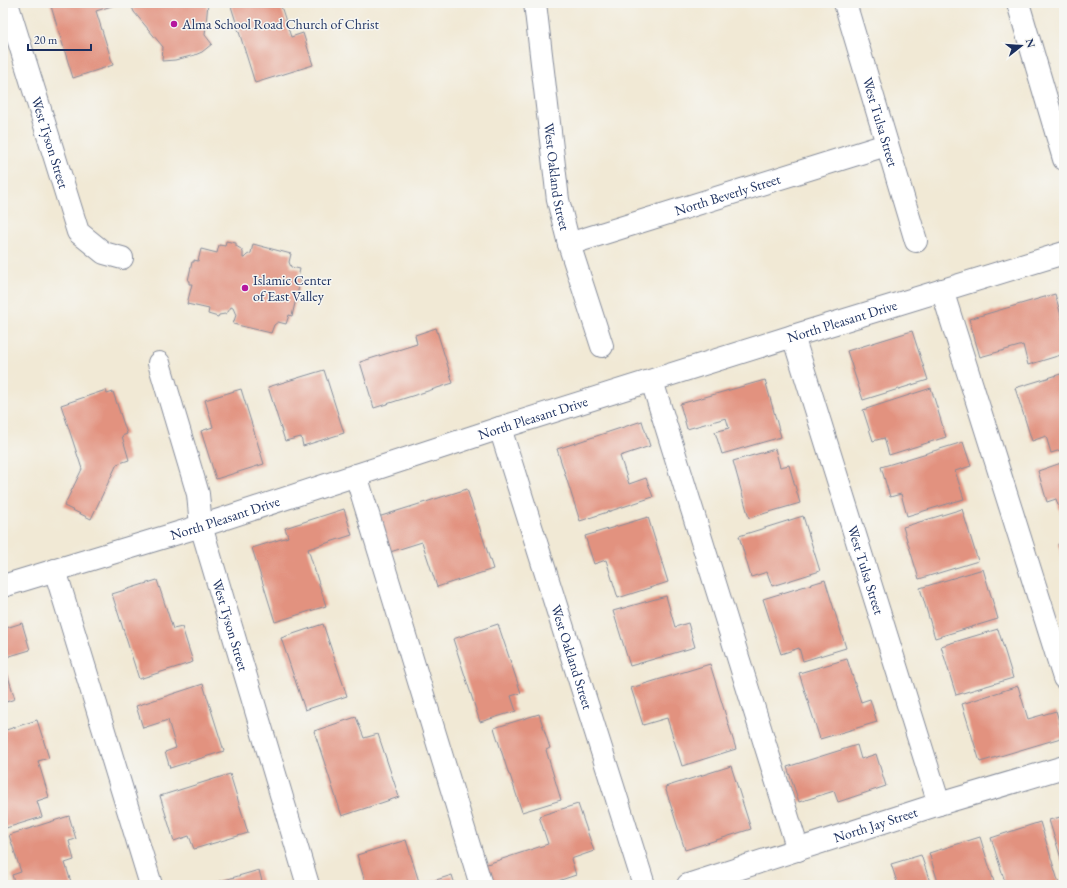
<svg xmlns="http://www.w3.org/2000/svg" width="1067" height="888" font-family="'EB Garamond',serif">
	<rect width="100%" height="100%" fill="#f6f6f2"/>
	<filter id="ink" filterUnits="userSpaceOnUse"><feTurbulence type="fractalNoise" baseFrequency=".025" numOctaves="2"/><feDisplacementMap in="SourceGraphic" scale="8" xChannelSelector="R" yChannelSelector="G"/><feConvolveMatrix kernelMatrix="1 2 1 2 8 2 1 2 1" color-interpolation-filters="sRGB"/></filter>
	<filter id="wash" filterUnits="userSpaceOnUse"><feTurbulence type="fractalNoise" baseFrequency=".012" numOctaves="4" result="noise"/><feDisplacementMap in="SourceGraphic" scale="16" xChannelSelector="R" yChannelSelector="G"/><feGaussianBlur stdDeviation="0.9" result="paint"/><feColorMatrix in="noise" values="0 0 0 0 0 0 0 0 0 0 0 0 0 0 0 0 0 1.4 0 .05"/><feComposite in="paint" operator="in"/></filter>
	<g filter="url(#wash)">
		<rect width="100%" height="100%" fill="#f1e9d5"/>
		<g id="blocks">
			<path fill="#e2927f" d="M50,3h71l-25,8 17,54 -40,13z
				M134,3h74l-3,32 7,9 -10,8 -7,3 -20,5 -13,1 1,-14 -29,-35 -2,-5z
				M230,3h50l11,34 12,-4 10,32 -58,18z
				M226,241l10,2v3l5,3 2,3v6h1l3,-3 4,-2 2,-9 38,10 -2,8 2,5 9,2 -2,9h3l-9,38 -3,-1 -3,9 -8,-2 -4,3 -3,8 -38,-9 3,-9 -3,-7 -2,-1 -3,5 -3,2 -6,1 -1,2 -10,-3 1,-5 -22,-5 5,-20h-3v-3h-1l4,-19h2v-2l4,1 3,-12 16,4 2,-8 6,1z
				M1055,294l9,32v28l-36,11 -5,-20 -43,12 -11,-38z
				M436,328l17,55 -79,25 -14,-46 57,-18 -2,-9z
				M912,331l16,49 -65,20 -16,-49z
				M324,370l20,63 -41,13 -2,-9 -16,4 -17,-54z
				M1064,373v76l-13,4 -5,-17 -14,5 -17,-53z
				M765,380l16,57 -59,17 -7,-22 14,-4 -3,-10 -39,11 -7,-25z
				M931,388l15,49 -57,18 -5,-17 -11,3 -10,-31z
				M241,389l23,75 -48,15 -15,-48 12,-4 -8,-27z
				M106,390l1,4 6,-2 14,42 -5,2 7,24 -12,4 -26,55 -27,-13 18,-37 -21,-64z
				M642,421l8,25 -30,10 9,28 17,-6 7,19 -73,24 -23,-72z
				M963,442l8,24 -16,5 9,28 -57,17 -6,-22 -11,3 -9,-30z
				M775,449l5,18 9,-2 11,38 -51,15 -16,-57z
				M1064,462v61l-8,-24 -9,3 -9,-31z
				M467,489l26,80 -56,18 -15,-45 -35,11 -12,-35z
				M344,509l8,26 -44,14 18,57 -51,16 -23,-74 36,-11 -3,-9z
				M962,509l16,52 -59,18 -16,-52z
				M803,516l17,55 -48,15 -5,-14 -16,5 -12,-41z
				M648,517l20,65 -50,16 -12,-38 -12,4 -9,-28z
				M1064,542v21l-6,-19z
				M983,569l15,50 -63,19 -15,-50z
				M157,580l16,49 9,-2 11,35 -54,17 -27,-85z
				M825,580l21,68 -43,13 -4,-13 -18,6 -18,-55z
				M666,596l9,31 13,-4 7,24 -65,19 -17,-55z
				M22,623l8,27 -27,8v-29z
				M323,624l24,72 -42,14 -24,-72z
				M498,624l23,69 -10,3 5,15 -36,11 -27,-83z
				M998,629l15,49 -57,17 -15,-49z
				M847,659l14,43 9,-3 7,23 -57,17 -21,-66z
				M3,660l12,39 -12,4z
				M710,664l26,85 -54,17 -15,-48 -24,7 -12,-37z
				M203,684l21,67 -54,17 -5,-16 11,-4 -8,-28 -25,8 -7,-22z
				M1018,686l10,33 28,-8 8,26 -84,25 -18,-58z
				M539,714l11,34 -4,2 15,50 -39,12 -12,-37h-1l-15,-47z
				M356,717l8,21 14,-4 21,63 -57,19 -28,-85z
				M37,720l12,38 -11,3 11,36 -12,4 5,16 -36,11 -3,-9v-88z
				M857,745l4,14 15,-5 10,32 -48,16 -4,-11 -35,11 -12,-35z
				M731,766l20,63 -66,21 -20,-63z
				M230,774l18,59 -54,16 -5,-13 -15,5 -14,-45z
				M578,804l16,47 -23,8 5,16 -30,10h-56l-6,-20 64,-21 -9,-28z
				M69,816l7,23 -7,2 5,19 -9,3 7,22h-57l-3,-10 9,-3 -12,-37z
				M1064,816v52l-15,-48z
				M1040,822l19,62 -4,1h-49l-15,-47z
				M980,837l15,48h-56l-10,-32z
				M406,840l14,45 32,-10 3,10h-89l-9,-30z
				M921,855l10,30h-33l-7,-21z
				M259,870l4,15h-56z"/>
		</g>
	</g>
	<g filter="url(#ink)">
		<use href="#blocks" fill-opacity="0" stroke="#868c9a" stroke-width="1"/>
		<g fill="none" stroke-linecap="round" stroke-linejoin="round">
			<g stroke="#868c9a" stroke-width="24">
				<g id="minor">
					<path id="s1" d="M7,3l71,229 26,21 18,5"/>
					<path id="s2" d="M535,3l23,197 11,44 33,102"/>
					<path id="s3" d="M845,3l71,238"/>
					<path d="M1018,3l46,156"/>
					<path id="s4" d="M569,244l317,-99"/>
					<path d="M942,290l122,388"/>
					<path id="s5" d="M793,336l146,468"/>
					<path id="s6" d="M159,363l39,131 3,32 107,359"/>
					<path d="M652,381l146,469"/>
					<path id="s7" d="M500,428l144,457"/>
					<path d="M356,475l125,410"/>
					<path d="M55,570l96,315"/>
					<path id="s8" d="M3,586l198,-60 299,-98 293,-92 271,-83"/>
					<path id="s9" d="M688,885l251,-81 125,-37"/>
				</g>
			</g>
			<use href="#minor" stroke="#fff" stroke-width="22"/>
		</g>
	</g>
	<g fill="#b5179e" stroke="#f6f6f2" stroke-width="1.5">
		<circle cx="174" cy="24" r="4"/>
		<circle cx="245" cy="288" r="4"/>
	</g>
	<g text-anchor="middle" stroke-width="3" stroke-linejoin="round" paint-order="stroke">
		<g font-size="14" fill="#1b2f5e" stroke="#f6f6f2" text-anchor="start">
			<text x="182" y="29">Alma School Road Church of Christ</text>
			<text x="253" y="285">Islamic Center<tspan x="253" dy="16">of East Valley</tspan></text>
		</g>
		<g font-size="14" fill="#1b2f5e" stroke="#f6f6f2">
			<text dy="5" stroke="none"><textPath href="#s3" startOffset="124">West Tulsa Street</textPath></text>
			<text dy="5" stroke="none"><textPath href="#s1" startOffset="146">West Tyson Street</textPath></text>
			<text dy="5" stroke="none"><textPath href="#s2" startOffset="175">West Oakland Street</textPath></text>
			<text dy="5" stroke="none"><textPath href="#s4" startOffset="166">North Beverly Street</textPath></text>
			<text dy="5" stroke="none"><textPath href="#s8" startOffset="880">North Pleasant Drive</textPath></text>
			<text dy="5" stroke="none"><textPath href="#s8" startOffset="556">North Pleasant Drive</textPath></text>
			<text dy="5" stroke="none"><textPath href="#s8" startOffset="232">North Pleasant Drive</textPath></text>
			<text dy="5" stroke="none"><textPath href="#s5" startOffset="245">West Tulsa Street</textPath></text>
			<text dy="5" stroke="none"><textPath href="#s6" startOffset="272">West Tyson Street</textPath></text>
			<text dy="5" stroke="none"><textPath href="#s7" startOffset="240">West Oakland Street</textPath></text>
			<text dy="5" stroke="none"><textPath href="#s9" startOffset="197">North Jay Street</textPath></text>
		</g>
	</g>
	<rect width="1067" height="888" fill="none" stroke="#f6f6f2" stroke-width="16"/>
	<g transform="translate(1021 46) rotate(73)" stroke="#f6f6f2" stroke-width="3" paint-order="stroke">
	<path d="M0-3L7 15L0 10L-7 15Z" fill="#1b2f5e"/>
	<text y="-6" font-size="11" font-weight="bold" text-anchor="middle" fill="#1b2f5e">N</text>
	</g>
	<path d="M28 44v6h63v-6" fill="none" stroke="#1b2f5e" stroke-width="2"/>
	<text x="34" y="44" font-size="12" fill="#1b2f5e" stroke="#f6f6f2" stroke-width="3" paint-order="stroke">20 m</text>
</svg>
